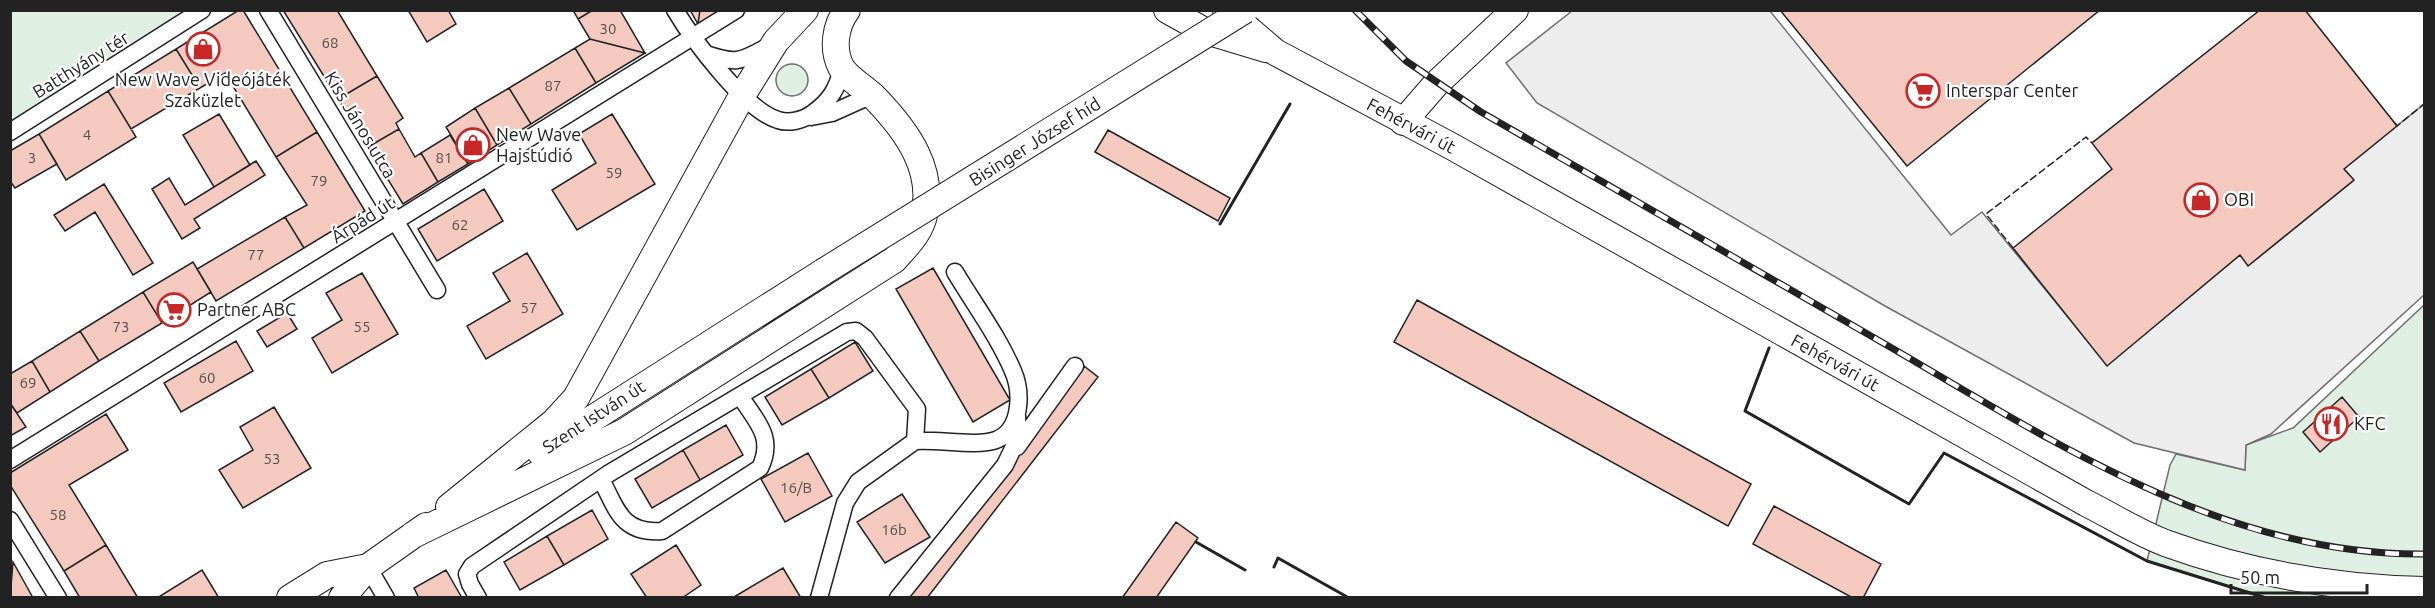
<svg xmlns="http://www.w3.org/2000/svg" width="2435" height="608" font-family="Ubuntu,sans-serif">
	<rect width="100%" height="100%" fill="#fff"/>
	<path fill="#e0efe3" stroke="#6f6f6f" stroke-width="1.5" d="M11,11h182l-182,111z
		M776 80a16 16 0 1 1 32 0a16 16 0 1 1-32 0Z
		M2424,305v292h-158l-119,-36 23,-96 6,-11 69,16 1,-25 47,-17z"/>
	<path fill="#ededed" stroke="#6f6f6f" stroke-width="1.5" d="M1572,11h198l181,224 31,-23 125,153 133,-110 9,10 104,-84 -9,-12 80,-65v191l-153,139 -25,11 -1,25 -111,-27 -249,-137 -348,-203 -31,-40z"/>
	<path fill="#f3c9c0" stroke="#222" stroke-width="1.5" d="M239,10h4l74,122 -41,25 -51,-84 -25,15 -24,-39z
		M283,10h54l40,66 -39,23z
		M408,10h40l8,14 -29,18z
		M573,10h20l-15,9z
		M593,10h27l25,43 -55,-14 -12,-20z
		M690,10h10l-2,14z
		M700,10h21l-23,14z
		M1780,10h320l-193,156z
		M2260,10h45l92,116 -53,43 10,11 -106,86 -8,-11 -133,111 -94,-118 99,-79 -20,-26z
		M590,39l55,14 -49,30 -21,-35z
		M575,48l21,35 -65,41 -22,-36z
		M176,49l24,39 -69,41 -23,-38z
		M377,76l26,42 -7,5 3,6 -31,18 -30,-48z
		M509,88l22,36 -34,21 -22,-37z
		M108,91l28,46 -70,43 -27,-46z
		M475,108l22,37 -29,19 -22,-37z
		M219,114l31,51 -36,22 -31,-52z
		M612,114l43,70 -78,46 -25,-40 44,-27 -17,-29z
		M399,129l16,28 6,-4 17,29 -35,22 -35,-57z
		M1108,130l122,68 -12,23 -123,-69z
		M317,132l48,79 -61,37 -19,-31 22,-12 -31,-48z
		M39,134l18,30 -42,24 -5,-7v-30z
		M450,135l18,29 -30,18 -17,-29z
		M256,161l9,14 -71,44 6,9 -18,11 -30,-50 17,-11 16,27z
		M104,184l49,79 -20,12 -38,-63 -30,19 -11,-16z
		M484,189l19,32 -66,40 -19,-32z
		M285,217l19,31 -88,53 -19,-32z
		M527,253l36,61 -77,45 -19,-33 43,-25 -17,-28z
		M193,262l18,30 -49,31 -19,-31z
		M933,268l77,132 -37,22 -77,-133z
		M362,273l36,61 -66,39 -20,-35 30,-18 -16,-27z
		M143,292l19,31 -63,38 -19,-30z
		M1417,300l334,184 -23,42 -334,-184z
		M287,313l10,16 -30,18 -10,-16z
		M80,331l19,30 -49,31 -18,-31z
		M236,341l17,30 -72,41 -17,-29z
		M855,342l18,29 -44,27 -18,-29z
		M32,361l18,31 -33,21 -7,-10v-29z
		M1084,366l14,11 -171,221h-22z
		M811,369l18,29 -47,27 -17,-28z
		M2342,397l17,20 -39,35 -17,-20z
		M10,403l16,24 -16,9z
		M274,407l37,61 -68,40 -24,-38 34,-20 -13,-23z
		M106,414l22,36 -59,35 37,60 -42,26 -54,-86v-12z
		M726,425l17,30 -43,25 -17,-30z
		M683,450l17,30 -48,28 -17,-29z
		M808,453l24,43 -47,26 -24,-43z
		M902,494l28,43 -45,26 -28,-41z
		M1774,506l107,58 -18,34h-10l-100,-54z
		M592,510l16,29 -44,26 -17,-29z
		M1176,522l22,16 -42,60h-34z
		M547,536l17,29 -44,25 -16,-28z
		M106,545l32,53h-58l-16,-27z
		M676,545l25,40 -19,13h-35l-16,-24z
		M13,562l14,25 6,11h-23z
		M783,568l18,30h-67v-1z
		M202,570l17,28h-62z
		M446,570l16,28h-43l-5,-10z"/>
	<g fill="none" stroke-linecap="round" stroke-linejoin="round">
		<g stroke="#222" stroke-width="19">
			<path id="minor" d="M268,10l169,280
				M675,10c18,30 70,100 103,110 11,4 26,0 35,-7 17,-12 24,-24 29,-44
				M706,54c33,11 35,7 65,-9
				M811,117l21,-4 40,-18
				M10,132l192,-122
				M915,441c23,-2 62,6 81,-1 26,-10 26,-48 17,-69 -15,-35 -39,-67 -58,-99
				M1017,447l58,-81
				M10,460l726,-450
				M601,479c16,31 21,55 61,52l98,-63c15,-31 -4,-47 -20,-72
				M10,520l48,78
				M368,567l18,31
				M478,598l-8,-14 -3,-10 5,-8 136,-92 239,-142 9,-1 9,7 52,71 -2,32 -57,41 -13,21 -26,95
				M898,598l107,-133 13,-27 -1,-22"/>
		</g>
		<g stroke="#222" stroke-width="28">
			<path id="primary" d="M1167,10l36,20 63,19
				M1226,10l49,42 176,94 635,357c26,13 54,31 82,41 83,30 168,44 256,46
				M1403,122l33,-38 79,-74
				M540,452l283,-180
				M449,507l105,-85 22,-24 167,-304 33,-53 29,-31
				M413,535l211,-103 270,-172c11,-12 24,-25 29,-41 14,-48 -17,-89 -48,-121 -10,-10 -28,-20 -34,-31 -9,-18 -6,-41 6,-57
				M290,598l37,-23 41,-8
				M342,598l26,-31 58,-41"/>
		</g>
		<use href="#minor" stroke="#fff" stroke-width="16"/>
		<use href="#primary" stroke="#fff" stroke-width="26"/>
		<g stroke="#222" stroke-width="7">
			<path id="rail" d="M1355,10l51,51 75,51c130,75 260,149 390,224 171,98 348,220 553,218"/>
		</g>
		<use href="#rail" stroke="#fff" stroke-width="4.5" stroke-dasharray="14" stroke-linecap="butt"/>
		<g stroke="#222" stroke-width="28" stroke-linecap="butt">
			<path id="primary-bridge" d="M823,272l422,-262"/>
		</g>
		<use href="#primary-bridge" stroke="#fff" stroke-width="26"/>
		<path stroke="#222" stroke-width="1.5" stroke-dasharray="8 3" stroke-linecap="butt" d="M2395,123l2,3 27,-22
			M2013,248l-27,-34 100,-77 6,6"/>
		<path stroke="#222" stroke-width="3" d="M1220,224l70,-120
			M1769,348l-24,63 164,93 35,-51 203,108 119,37
			M1196,542l49,28
			M1274,567l4,-9 71,40"/>
	</g>
	<defs>
		<g id="shop-ring" transform="scale(1.725)"><circle r="9.5" fill="#fff" stroke="#c62828" stroke-width="1.5"/><path d="M-5-2.5h2.3a2.7 3.5 0 0 1 5.4 0H5L5.5 6h-11ZM-1.5-2.5h3a1.5 2.3 0 0 0-3 0Z" fill="#c62828"/></g>
		<g id="supermarket-ring" transform="scale(1.725)"><circle r="9.5" fill="#fff" stroke="#c62828" stroke-width="1.5"/><path d="M-6-5.5h2.5l.6 2H6L4.5 2H-2.5L-4.4-4H-6ZM-1.5 3.2a1.3 1.3 0 1 0 .1 0ZM3 3.2a1.3 1.3 0 1 0 .1 0Z" fill="#c62828"/></g>
		<g id="restaurant-ring" transform="scale(1.725)"><circle r="9.5" fill="#fff" stroke="#c62828" stroke-width="1.5"/><path d="M-5-6h1v4h1v-4h1v4h1v-4h1v5L-1.5 .5V6h-2V.5L-5-1ZM5-6V6H3V1.5H1.5Q1.5-4 5-6Z" fill="#c62828"/></g>
	</defs>
	<g fill-rule="evenodd">
		<use href="#shop-ring" x="203" y="49"/>
		<use href="#supermarket-ring" x="1923" y="91"/>
		<use href="#shop-ring" x="473" y="145"/>
		<use href="#shop-ring" x="2201" y="200"/>
		<use href="#supermarket-ring" x="174" y="310"/>
		<use href="#restaurant-ring" x="2331" y="424"/>
	</g>
	<g text-anchor="middle" stroke-width="4.5" stroke-linejoin="round" paint-order="stroke">
		<g font-size="15" fill="#564c4a">
			<text x="608" y="34">30</text>
			<text x="330" y="48">68</text>
			<text x="553" y="91">87</text>
			<text x="87" y="140">4</text>
			<text x="32" y="163">3</text>
			<text x="444" y="163">81</text>
			<text x="614" y="178">59</text>
			<text x="319" y="186">79</text>
			<text x="460" y="230">62</text>
			<text x="256" y="260">77</text>
			<text x="529" y="313">57</text>
			<text x="121" y="332">73</text>
			<text x="362" y="332">55</text>
			<text x="207" y="383">60</text>
			<text x="28" y="388">69</text>
			<text x="272" y="464">53</text>
			<text x="796" y="493">16/B</text>
			<text x="58" y="520">58</text>
			<text x="894" y="535">16b</text>
		</g>
		<g font-size="18" fill="#222" stroke="#fff">
			<text transform="translate(81 65) rotate(-32)" y="6">Batthyány tér</text>
			<text transform="translate(360 125) rotate(59)" y="6">Kiss János utca</text>
			<text transform="translate(1411 126) rotate(28)" y="6">Fehérvári út</text>
			<text transform="translate(1035 142) rotate(-32)" y="6">Bisinger József híd</text>
			<text transform="translate(363 220) rotate(-32)" y="6">Árpád út</text>
			<text transform="translate(1835 363) rotate(29)" y="6">Fehérvári út</text>
			<text transform="translate(594 417) rotate(-33)" y="6">Szent István út</text>
		</g>
		<g font-size="18" fill="#222" stroke="#fff" text-anchor="start">
			<text x="203" y="86" text-anchor="middle">New Wave Videójáték<tspan x="203" dy="21">Szaküzlet</tspan></text>
			<text x="1946" y="97">Interspar Center</text>
			<text x="496" y="141">New Wave<tspan x="496" dy="21">Hajstúdió</tspan></text>
			<text x="2224" y="206">OBI</text>
			<text x="197" y="316">Partner ABC</text>
			<text x="2354" y="430">KFC</text>
		</g>
	</g>
	<rect width="2435" height="608" fill="none" stroke="#222222" stroke-width="24"/>
	<path d="M2231 584v9h136v-9" fill="none" stroke="#222222" stroke-width="3"/>
	<text x="2240" y="584" font-size="18" fill="#222222" stroke="#ffffff" stroke-width="4.5" paint-order="stroke">50 m</text>
</svg>
